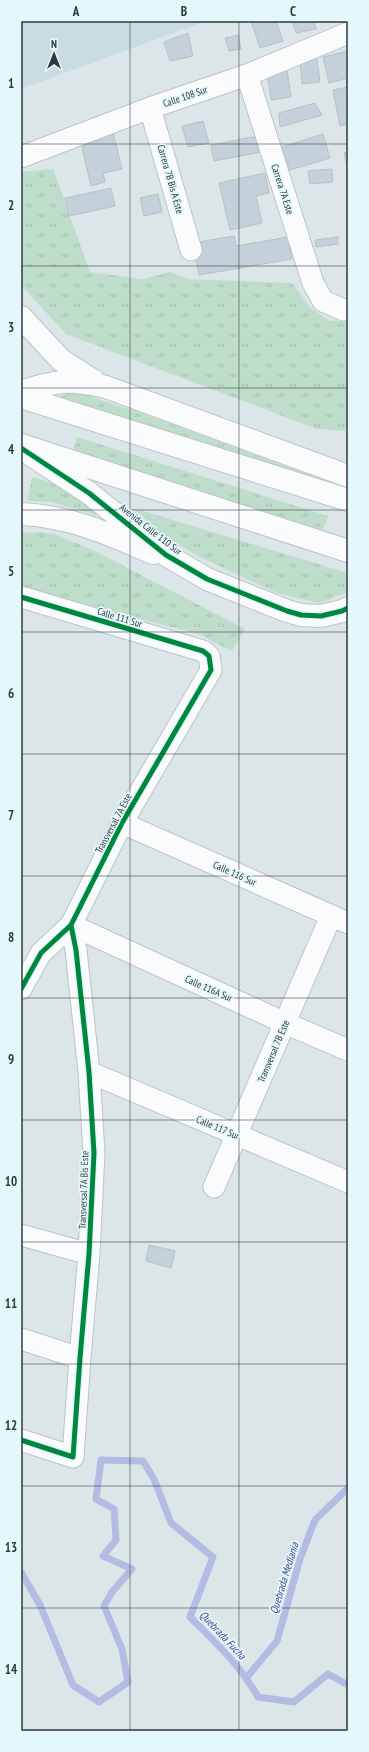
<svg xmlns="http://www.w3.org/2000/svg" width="369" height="1752" font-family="'PT Sans Narrow',sans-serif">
	<defs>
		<pattern id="grass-tufts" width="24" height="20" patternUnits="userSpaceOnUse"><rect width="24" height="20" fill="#bedecb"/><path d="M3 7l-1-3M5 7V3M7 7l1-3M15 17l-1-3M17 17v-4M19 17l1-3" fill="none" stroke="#a4bfaf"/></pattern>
	</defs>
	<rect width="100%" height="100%" fill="#dce6e9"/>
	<path fill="#c9dce1" d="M21,21h185l-185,68z"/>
	<path fill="url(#grass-tufts)" d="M53,169l37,103 52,7 29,-7 17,7 104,4 19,25 19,13h18v110l-31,-2 -251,-95 -45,-49v-113z
		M76,392l59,19 213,78 -295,-91z
		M77,437l251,79 -5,14 -250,-79z
		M32,477l33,9 41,32 -55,-16 -24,-1z
		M133,508l215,65v19l-27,11 -25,-5 -24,-7 -68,-32 -39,-22z
		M38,532l17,2 38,16 152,79 -13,22 -34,-17 -177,-46v-55z"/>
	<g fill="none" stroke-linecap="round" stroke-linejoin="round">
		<path stroke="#b3bce3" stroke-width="7" d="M21,1572l19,33 33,80 26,17 29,-20 -6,-33 -18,-43 8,-14 20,-23 -29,-13 13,-16 -2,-31 -18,-10 5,-39 42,1 11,18 17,44 42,34 -23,60c26,26 50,48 68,80l36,5 34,-28 20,11
			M247,1677l30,-36 23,-82 15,-39 33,-32"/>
	</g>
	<path fill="#c4d1db" stroke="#b9c0c2" d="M251,21h25l7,20 -23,7z
		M292,21h22l2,8 -20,4z
		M188,33l5,23 -23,5 -6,-19z
		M238,35l3,14 -12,2 -4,-13z
		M348,51v27l-19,5 -6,-26z
		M316,52l4,30 -18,2 -2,-23z
		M287,70l4,27 -20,3 -4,-27z
		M348,87v37l-8,2 -7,-36z
		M315,103l7,12 -42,12 -1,-14z
		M203,121l6,22 -21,4 -6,-21z
		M112,129l10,40 -19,4 2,9 -14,4 -9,-39z
		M323,134l7,24 -40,12 -8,-23z
		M258,136l3,16 -47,9 -3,-16z
		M348,152v19l-4,-18z
		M332,169l1,13 -23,2 -2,-13z
		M265,173l4,20 -13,3 6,27 -32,7 -11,-47z
		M111,188l4,18 -46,10 -4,-18z
		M158,194l4,18 -18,4 -4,-18z
		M234,236l2,10 52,-9 4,22 -93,16 -6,-32z
		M338,237v7l-22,3 -1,-7z
		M149,1245l26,6 -4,17 -25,-7z"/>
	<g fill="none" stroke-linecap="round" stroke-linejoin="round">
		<g stroke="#bcc4c6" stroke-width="23">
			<path id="street" d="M247,75l66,208 10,18 21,9h4
				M150,108l41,142
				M21,157l129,-49 97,-33 101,-42
				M21,597l182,54 6,5 2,14 -89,153 -51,102 -30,28 -20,36
				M122,823l226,100
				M71,925l214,98 63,27
				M89,1072l259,110
				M214,1187l117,-271
				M21,1235l68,19
				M21,1339l59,19
				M21,1440l52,17 7,-99 9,-104 5,-101 -5,-81 -13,-122 -5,-25"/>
		</g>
		<g stroke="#bcc4c6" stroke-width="24">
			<path id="secondary" d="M21,317l40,43 33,21
				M21,392c35,-12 49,-13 85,-5l242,89
				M22,449l67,44 77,62 41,24 80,32 14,4 20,1 21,-5 6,-3
				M21,514c49,2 87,20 132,39"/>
		</g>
		<g stroke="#bcc4c6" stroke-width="24">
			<path id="highway" d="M21,397l327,103
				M21,445l327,106"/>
		</g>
		<use href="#street" stroke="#fafbfc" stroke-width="21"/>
		<use href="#secondary" stroke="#fafbfc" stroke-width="22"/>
		<use href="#highway" stroke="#fafbfc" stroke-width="22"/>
		<g stroke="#e4f7fb" stroke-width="8">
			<path id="cycleway" d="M21,448l68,45 77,62 41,24 80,32 14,4 20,1 21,-5 6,-3
				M21,597l182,54 6,5 2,14 -89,153 -51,102 -30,28 -20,36
				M21,1440l52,17 7,-99 9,-104 5,-101 -5,-81 -13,-122 -5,-25"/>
		</g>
		<use href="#cycleway" stroke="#00873e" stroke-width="5"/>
	</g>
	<path fill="none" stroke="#32393b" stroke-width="1" stroke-opacity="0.55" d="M130,21v1710M239,21v1710M21,144h327M21,266h327M21,388h327M21,510h327M21,632h327M21,754h327M21,876h327M21,998h327M21,1120h327M21,1242h327M21,1364h327M21,1486h327M21,1608h327"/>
	<g text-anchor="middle" stroke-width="3.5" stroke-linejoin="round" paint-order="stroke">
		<g font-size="10" fill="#32393b" stroke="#e4f7fb">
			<text transform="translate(185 96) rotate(-19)" y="4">Calle 108 Sur</text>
			<text transform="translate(171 179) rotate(74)" y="4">Carrera 7B Bis A Este</text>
			<text transform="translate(283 189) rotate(72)" y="4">Carrera 7A Este</text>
			<text transform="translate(151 529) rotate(38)" y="4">Avenida Calle 110 Sur</text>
			<text transform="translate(120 617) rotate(17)" y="4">Calle 111 Sur</text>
			<text transform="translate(113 823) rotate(-62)" y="4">Transversal 7A Este</text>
			<text transform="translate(235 873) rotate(24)" y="4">Calle 116 Sur</text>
			<text transform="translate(209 988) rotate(24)" y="4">Calle 116A Sur</text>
			<text transform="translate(273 1051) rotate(-67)" y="4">Transversal 7B Este</text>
			<text transform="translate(218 1127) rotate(23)" y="4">Calle 117 Sur</text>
			<text transform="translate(83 1190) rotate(-88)" y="4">Transversal 7A Bis Este</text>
		</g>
		<g font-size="11" font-style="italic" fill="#44498c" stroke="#e4f7fb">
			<text transform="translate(284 1578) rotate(-73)" y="4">Quebrada Mediania</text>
			<text transform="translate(223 1635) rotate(47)" y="4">Quebrada Fucha</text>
		</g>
	</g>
	<rect width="369" height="1752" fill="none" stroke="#e4f7fb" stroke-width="44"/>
	<g transform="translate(54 54)" stroke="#e4f7fb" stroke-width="3" paint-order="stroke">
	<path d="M0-3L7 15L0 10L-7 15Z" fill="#32393b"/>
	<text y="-6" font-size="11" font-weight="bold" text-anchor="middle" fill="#32393b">N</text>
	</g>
	<rect x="22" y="22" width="325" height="1708" fill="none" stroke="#32393b" stroke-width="1.5"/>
	<g font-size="13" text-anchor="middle" font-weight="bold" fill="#32393b">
		<text x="76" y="16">A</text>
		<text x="184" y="16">B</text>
		<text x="293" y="16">C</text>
		<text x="11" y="88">1</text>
		<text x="11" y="210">2</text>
		<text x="11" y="332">3</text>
		<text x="11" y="454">4</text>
		<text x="11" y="576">5</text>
		<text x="11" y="698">6</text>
		<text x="11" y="820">7</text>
		<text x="11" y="942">8</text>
		<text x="11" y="1064">9</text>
		<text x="11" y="1186">10</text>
		<text x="11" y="1308">11</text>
		<text x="11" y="1430">12</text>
		<text x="11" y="1552">13</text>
		<text x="11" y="1674">14</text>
	</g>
</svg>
